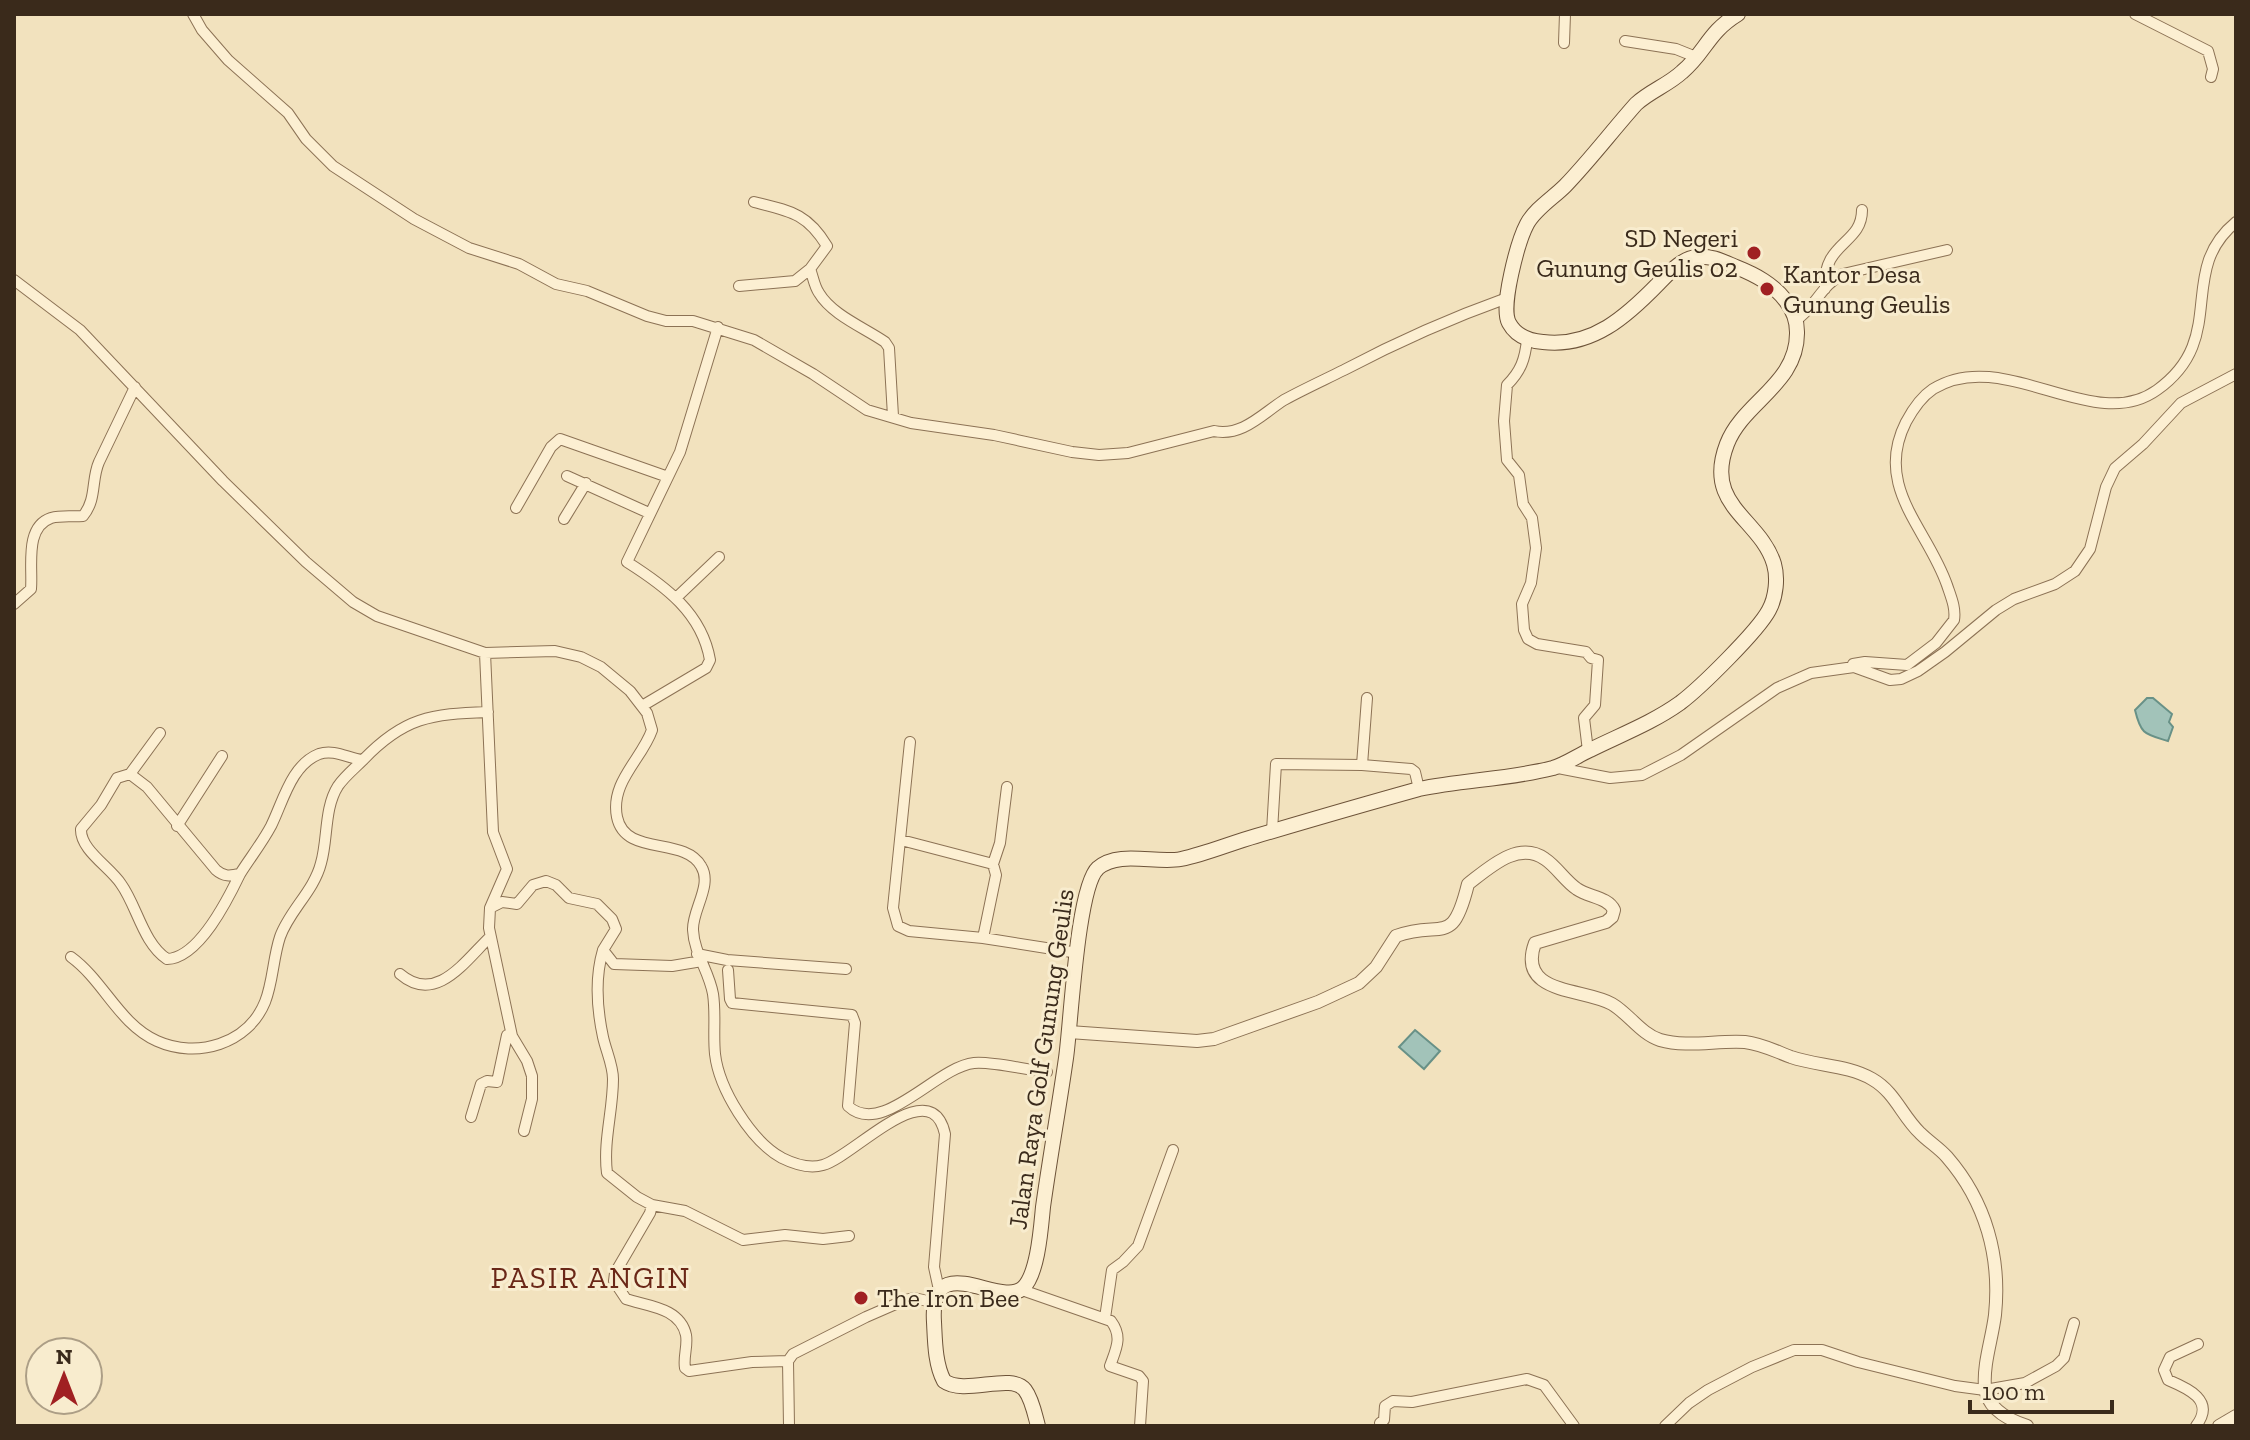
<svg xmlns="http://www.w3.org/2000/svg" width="2250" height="1440" font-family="'Zilla Slab',serif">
	<rect width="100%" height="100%" fill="#f2e2be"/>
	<path fill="#a2c3b9" stroke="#689187" stroke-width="2" d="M2147,698h6l19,16 -3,8 4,5 -5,14c-23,-7 -27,-6 -33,-31z
		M1415,1030l25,21 -16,18 -25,-22z"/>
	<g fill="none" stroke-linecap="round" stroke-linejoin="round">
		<g stroke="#8c7255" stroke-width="12">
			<path id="minor" d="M193,14l9,16 26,30 60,53 18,26 27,27 81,53 55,29 50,16 37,20 31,7 60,25 19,5h27l61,19 59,34 54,36 44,13 83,12 78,17 27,3 29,-2 86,-22c28,6 48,-17 70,-31 20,-11 40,-20 60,-30 53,-28 107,-52 163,-72
				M2135,14l73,37 5,18 -2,8
				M1625,41l51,8 20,8
				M1564,43l1,-29
				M754,202c36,9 53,11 73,44l-17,23c3,7 4,17 9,24 13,22 46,35 66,49l4,6 4,68
				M14,280l66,50 143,151 83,81 47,40 24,14 108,37 70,-2 26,6 20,10 29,24 17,22 5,17c-10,29 -42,52 -35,87 8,40 67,19 84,49 12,19 -9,44 -8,64 1,23 16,41 20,64 3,20 0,40 2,60 4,35 36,87 67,104 12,6 27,11 41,7 30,-8 108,-95 122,-31l-11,133 5,23
				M739,286l56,-5 15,-12
				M1825,289c-3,-48 37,-44 37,-79
				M1796,320c18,-11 26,-36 47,-46l104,-24
				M1527,340c-2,19 -6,31 -20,45l-3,36 3,39 12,15 4,29 9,14 4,30 -5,35 -9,21 2,26 4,9 9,5 49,8 5,6 7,2 -3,45 -11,13 4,33
				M567,476l82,37
				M516,508l35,-61 9,-8 108,38
				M564,519l22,-36
				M677,597l42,-40
				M14,604l17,-15c2,-21 -7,-62 20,-71 11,-3 21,-1 32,-2 14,-17 8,-36 16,-54 12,-25 24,-50 36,-75
				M485,653l8,179 14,37 -17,39 -1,20 23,108 15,25 5,15v23l-8,32
				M1853,664l12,-2 42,3 29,-22 18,-23c2,-12 -3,-23 -7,-35 -19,-56 -74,-98 -41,-163 7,-13 15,-25 27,-33 71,-44 160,47 224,1 73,-52 18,-118 79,-168
				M642,706l64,-38 4,-8c-8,-47 -45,-74 -83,-98l53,-110 38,-125
				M160,733l-30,41 -13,4 -16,27 -20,24c-1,21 29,38 40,55 16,22 22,59 46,75 32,-1 61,-60 73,-85
				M910,742l-17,166 5,18 11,5 74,7 95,15
				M1362,765l5,-67
				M1558,768l52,10 32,-3 39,-20 96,-67 34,-15 43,-6 36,13 11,-1 17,-8 27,-19 51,-42 18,-11 41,-15 20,-13 15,-22 16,-62 9,-19 28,-24 38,-41 55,-29
				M130,774l17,13 69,83c8,7 14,6 24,4 10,-16 22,-31 31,-48 12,-24 20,-61 48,-72 15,-5 29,4 43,6
				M177,826l45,-70
				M1272,831l4,-67 86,1 49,4 4,3 4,17
				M901,840l92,24 3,11 -13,63
				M993,864l7,-21 7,-56
				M490,908l12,-6 15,2 16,-19 13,-4 10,4 13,13 28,6 15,15 4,10 -13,21 11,14 58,2 30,-5
				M603,950c-8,27 -6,59 0,87 3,14 10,28 10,42 0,32 -10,62 -6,94l30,24 15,8 33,6 58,29 42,-5 38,4 26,-3
				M697,954l30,6 119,9
				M71,957c33,24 48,67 86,84 40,18 91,3 108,-39 8,-20 8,-44 15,-65 9,-26 34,-46 41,-74 7,-24 3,-55 17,-77 7,-10 16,-17 25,-26 41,-43 68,-46 125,-48
				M728,970l2,29 2,4 120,12 3,8 -7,83c34,32 88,-39 126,-43 18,-2 52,7 73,9
				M400,974c36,31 65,-13 90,-37
				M471,1117l10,-33 6,-3 10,1 10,-47 4,-2
				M652,1205l-2,8 -35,60 -1,8 12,18c20,7 54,8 60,36 2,11 -3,22 -1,33l4,3 63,-9 36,-1 5,-7 73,-37 39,-17 9,-2 18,4
				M1022,1290l89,31c12,16 5,28 -1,45l29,10 4,5 -3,45
				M1105,1318l7,-48 11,-8 15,-16 35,-96
				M788,1361l1,65
				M1380,1423l4,-3 1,-14 8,-5 19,1 115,-23 17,6 30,41
				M1665,1426l24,-23 19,-13 44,-23 42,-17h28l36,12 97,24 30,4 40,-7 31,-17 8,-8 10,-35
				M2196,1426c20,-26 -9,-38 -28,-46l-4,-10 6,-13 28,-13"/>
		</g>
		<g stroke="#8c7255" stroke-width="14">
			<path id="tertiary" d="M1069,1032l128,9 17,-2 104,-37 41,-19 17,-16 20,-31c47,-17 56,13 72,-52 21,-16 50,-44 77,-25 12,8 20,22 32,30 11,8 31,8 37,21l-2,7 -6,5 -71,21c-19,52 49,45 77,61 17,10 29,30 48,36 27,8 57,0 85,2 17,2 30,9 46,15 26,9 57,8 81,22 23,13 30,37 48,54 9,9 19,15 27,24 39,45 54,100 48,158 -3,24 -12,49 -10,72 2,22 24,33 42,39
				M2219,1426l17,-10"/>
		</g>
		<g stroke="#6d5339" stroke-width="16">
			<path id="secondary" d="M1038,1426c-3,-11 -6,-27 -13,-36 -14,-18 -60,6 -81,-9 -9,-17 -9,-40 -10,-59 -5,-76 66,-13 89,-34 15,-14 18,-61 20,-81 7,-50 16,-100 23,-149 5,-34 11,-171 32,-190 21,-18 58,-4 83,-9 25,-5 50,-16 75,-23 54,-16 109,-32 163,-47 44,-9 91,-10 134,-21 13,-4 24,-12 37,-18 30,-15 62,-27 90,-47 20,-15 78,-72 89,-93 7,-13 9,-32 5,-46 -14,-46 -71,-58 -47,-120 16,-42 71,-60 70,-112 0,-11 -4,-22 -11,-31 -13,-17 -30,-26 -50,-34 -12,-5 -25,-12 -39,-10 -15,1 -28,16 -38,26 -32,33 -67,65 -116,59 -14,-1 -27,-6 -34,-19 -9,-16 9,-82 18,-99 8,-15 26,-26 38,-38 25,-26 47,-55 71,-82 14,-13 32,-19 46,-32 24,-20 25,-39 56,-58"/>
		</g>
		<use href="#minor" stroke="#fcefd2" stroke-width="10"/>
		<use href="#tertiary" stroke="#fcefd2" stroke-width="12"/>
		<use href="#secondary" stroke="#fcefd2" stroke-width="14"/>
	</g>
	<g fill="#a02022" stroke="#f8ecce" stroke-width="3">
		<circle cx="1754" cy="253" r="8"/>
		<circle cx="1767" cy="289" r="8"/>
		<circle cx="861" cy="1298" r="8"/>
	</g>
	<g text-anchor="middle" stroke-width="6" stroke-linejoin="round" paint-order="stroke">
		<g font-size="26" fill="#3a2a1b" stroke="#f8ecce" text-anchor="start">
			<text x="1738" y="247" text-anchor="end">SD Negeri<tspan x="1738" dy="30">Gunung Geulis 02</tspan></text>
			<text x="1783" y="283">Kantor Desa<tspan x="1783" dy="30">Gunung Geulis</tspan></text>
			<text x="877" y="1307">The Iron Bee</text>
		</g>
		<g font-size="26" fill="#3a2a1b" stroke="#f8ecce">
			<text transform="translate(1041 1059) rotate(-82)" y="9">Jalan Raya Golf Gunung Geulis</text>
		</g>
		<g font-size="30" letter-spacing="2" fill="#6a2717" stroke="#f8ecce">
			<text x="591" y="1288">PASIR ANGIN</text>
		</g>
	</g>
	<rect width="2250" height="1440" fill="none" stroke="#3a2a1b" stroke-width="32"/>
	<g transform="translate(64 1376)"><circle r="38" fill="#f8ecce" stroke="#ac9e86" stroke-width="2"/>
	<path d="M0-6L14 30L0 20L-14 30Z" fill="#a02022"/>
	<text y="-12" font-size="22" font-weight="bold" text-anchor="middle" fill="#3a2a1b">N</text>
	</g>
	<path d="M1970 1400v12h142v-12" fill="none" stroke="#3a2a1b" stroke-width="4"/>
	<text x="1982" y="1400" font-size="24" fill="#3a2a1b" stroke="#f8ecce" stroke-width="6" paint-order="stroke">100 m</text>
</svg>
